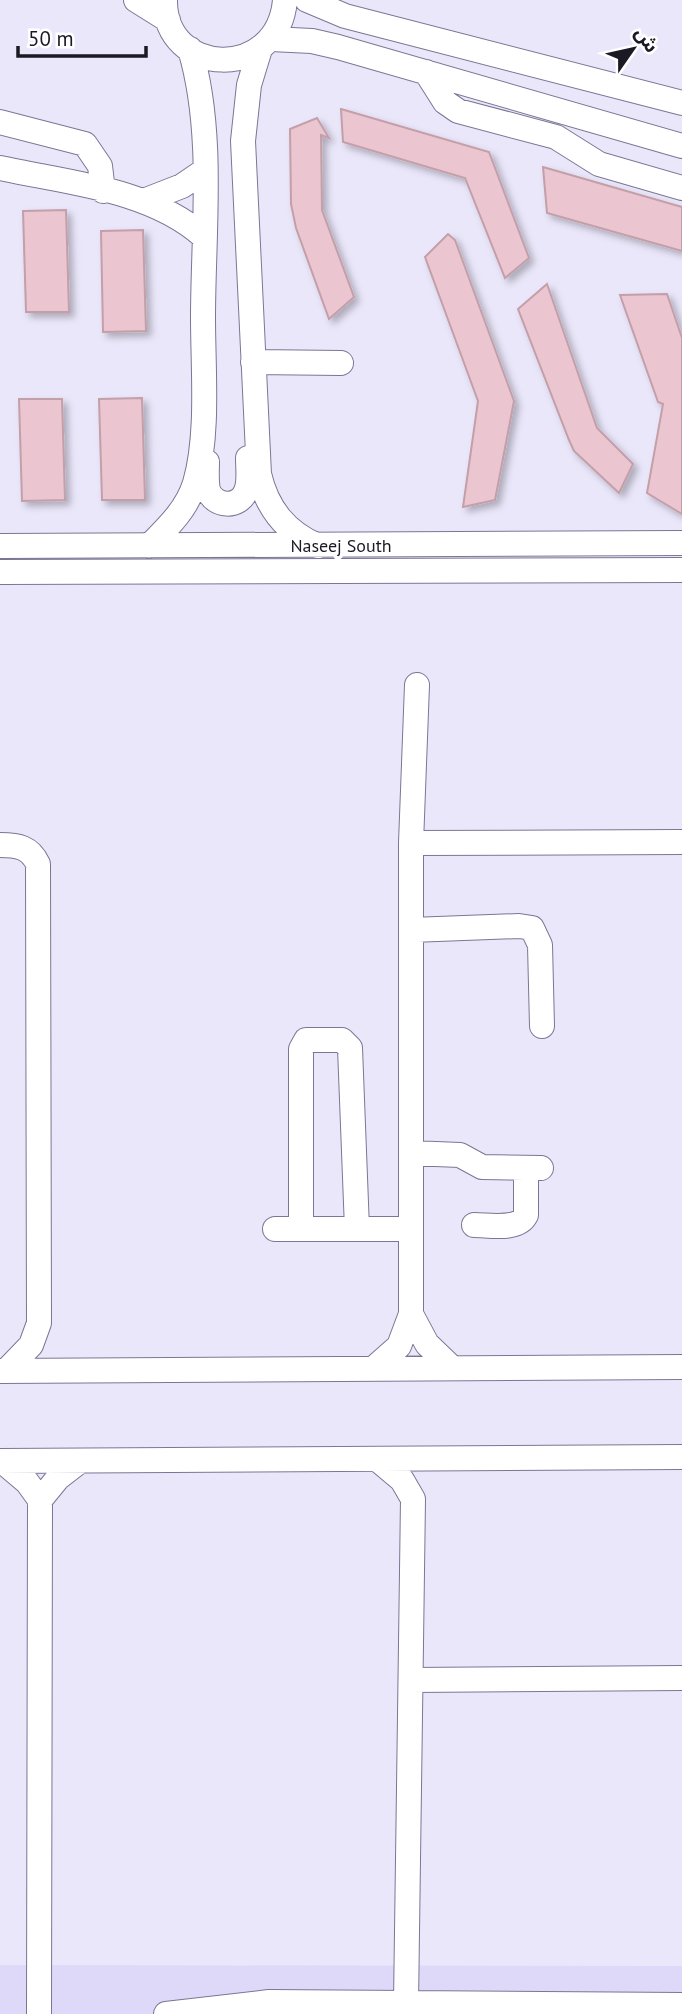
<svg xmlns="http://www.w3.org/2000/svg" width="682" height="2014" font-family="'PT Sans','Noto Sans Arabic',sans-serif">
	<defs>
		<filter id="shadow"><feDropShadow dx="4.5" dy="4.5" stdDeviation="3.5" flood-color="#0004"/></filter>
	</defs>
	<rect width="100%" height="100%" fill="#ebe7fb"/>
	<path fill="#ded8f9" d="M0,1965l682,1v48h-682z"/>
	<path fill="#ebc5d0" stroke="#c39fa9" stroke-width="2" filter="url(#shadow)" d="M341,109l148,43 40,106 -24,20 -40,-100 -122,-36z
		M317,118l12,20 -8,-3 1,75 32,87 -25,22 -33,-91 -5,-24 -1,-75z
		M543,167l139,40v44l-135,-38z
		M66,210l3,102h-43l-3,-101z
		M143,230l3,101 -43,1 -2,-101z
		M448,234l7,6 59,161 -19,99 -32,7 15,-106 -53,-144z
		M547,284l50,144 36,36 -14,29 -45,-42 -5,-11 -51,-131z
		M667,294l15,44v176l-35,-21 16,-89 -5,-2 -38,-107z
		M142,398l3,102h-43l-3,-101z
		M19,399h43l3,101 -43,1z"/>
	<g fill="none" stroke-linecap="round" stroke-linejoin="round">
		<g stroke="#7b7694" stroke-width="26">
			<path id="minor" d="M136,0l32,20
				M165,0c-1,77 113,82 120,0
				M307,0l38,16 337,87
				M271,39l41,2 26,6 344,99
				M260,49l-11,36 -6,56 16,333c8,35 27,58 59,72
				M426,72l19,30 13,9 98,26 43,27 83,24
				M0,122l85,22 15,22 3,25
				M0,168c68,15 150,21 203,68
				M146,200l36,-14 22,-15
				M253,362l88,1
				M207,462c0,9 -1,19 1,28 6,17 31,19 38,1 4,-9 2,-22 2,-33
				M0,546l682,-3
				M149,546c19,-19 38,-37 46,-63 14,-48 8,-114 8,-165 0,-86 12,-185 -13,-269
				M0,572l682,-2
				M411,843l271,-1
				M0,845c18,0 30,2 38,19l1,459 -8,22 -25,26
				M411,930l108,-4 13,2 8,17 2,81
				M411,1153l49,2 22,12 59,1
				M474,1225c16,0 44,6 52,-10v-47
				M275,1229h136
				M301,1229v-180l5,-9h36l8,8 7,181
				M411,1314l16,30 25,24
				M373,1369l26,-23 12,-32v-471l6,-158
				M0,1371l682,-4
				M377,1459l25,21 11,19 -7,505
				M0,1461l682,-4
				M2,1461l25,21 13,18
				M411,1680l271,-2
				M39,2014l1,-514 18,-22 22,-17
				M166,2014l103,-12 413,3"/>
		</g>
		<use href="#minor" stroke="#fff" stroke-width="24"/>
	</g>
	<g text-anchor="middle" stroke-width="7" stroke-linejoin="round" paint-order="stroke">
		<g font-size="18" fill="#1b1924" stroke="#fff">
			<text x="341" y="552">Naseej South</text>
		</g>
	</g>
	<g transform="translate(633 49) rotate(56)" stroke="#ffffff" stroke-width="5" paint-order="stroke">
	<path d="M0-5L12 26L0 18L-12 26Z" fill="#1b1924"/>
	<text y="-10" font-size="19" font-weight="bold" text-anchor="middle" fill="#1b1924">ش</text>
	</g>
	<path d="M18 46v10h128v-10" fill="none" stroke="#1b1924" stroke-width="3.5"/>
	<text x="28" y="46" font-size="21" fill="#1b1924" stroke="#ffffff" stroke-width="5" paint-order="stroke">50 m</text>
</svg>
